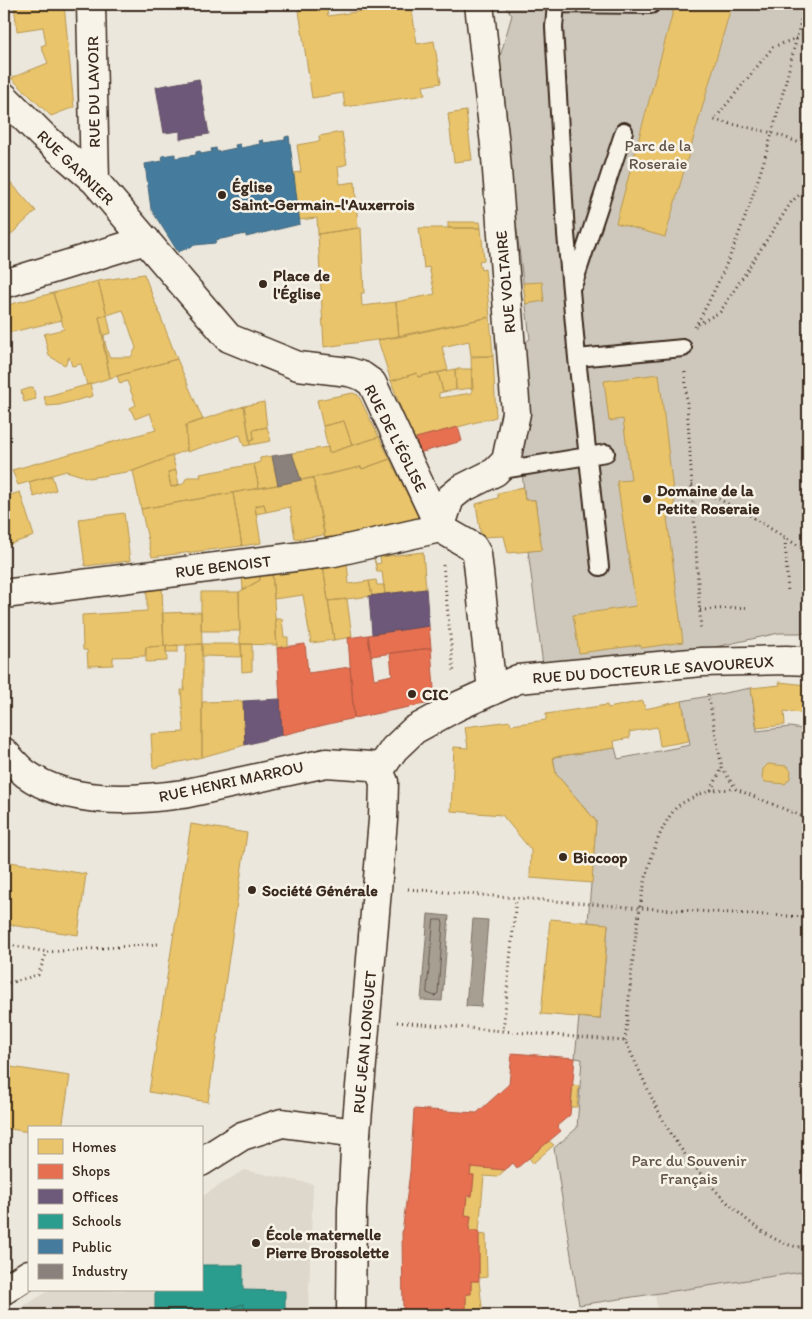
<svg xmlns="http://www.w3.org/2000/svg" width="812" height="1319" font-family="Itim,sans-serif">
	<rect width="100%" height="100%" fill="#ece7dc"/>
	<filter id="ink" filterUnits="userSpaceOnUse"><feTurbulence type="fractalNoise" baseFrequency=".02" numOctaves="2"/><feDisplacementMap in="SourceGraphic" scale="10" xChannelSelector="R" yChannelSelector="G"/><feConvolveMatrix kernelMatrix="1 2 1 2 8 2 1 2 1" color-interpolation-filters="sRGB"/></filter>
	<g filter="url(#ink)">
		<path fill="#ddd7cc" d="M244,1170l69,14 -5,131h-298l40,-25h151v-93z
			M808,1271v44h-150l-3,-21z"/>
		<path fill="#cec8bc" stroke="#84796d" d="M503,4h305v629h-29l-73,16 -163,16 -15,-114 13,-1 -6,-50h-10l-7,-65v-88l12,-8 -33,-272 15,-52z
			M751,688l6,43 33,-4 18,3v541l-229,34 -25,-157 23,-20 5,-69 -7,-1 4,-41 21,2 8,-94 -20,-3 8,-101 -40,-47 -3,-17 62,-9 3,11 72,-14 -8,-44z"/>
		<path fill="#a89f93" stroke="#7c7064" d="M428,914l21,2 -7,85 -21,-1z
			M473,919l15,1 -7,87 -15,-1z"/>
		<path fill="#e9c46a" stroke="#b59653" d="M14,4h50l10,103 -23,9 -40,-38 37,-15 -7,-17 5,-2 -3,-17 -26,4z
			M298,4h28l2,12 83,-12 6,40 17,-3 7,42 -18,3 2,9 -80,12 -2,-14 -31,5z
			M675,4h57l-67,233 -49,-14z
			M466,111l6,49 -18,2 -6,-48z
			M342,132l5,32 -9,3 2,17 15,-2 3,46 -40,6 -1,-16 -18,2 -6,-47 8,-1 -4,-27 23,-4 -1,-5z
			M4,175l32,36 -31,29 -1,-1z
			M448,222h32l1,6h-33z
			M358,228h3l3,65h-3l1,13 34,-4 3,35 -75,10 -6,-113z
			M419,228h62l3,32 -5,1 2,9 4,-1 5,48 -91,20 -3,-35 39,-8 -6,-27 -5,1z
			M144,274l33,85 -67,19 -7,-34 2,-1 4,14h22l5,-9 -13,-38 -16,5 -9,-34z
			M98,281l9,34 -8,2 11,61 -23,7 -6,-21 -9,2 -3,-9 -4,8 -16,-9 -5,-22 20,-5 -11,-36z
			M542,282l2,19 -18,3 -3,-21z
			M53,293l9,27 -58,14v-28z
			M107,315l4,18 -7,2 1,8 -6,-26z
			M490,317l3,39h-22l-2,-15 -27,6 6,23 -30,7 -1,-4 -26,8 -13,-41z
			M493,356l3,61 -84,22 -21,-58 26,-8 1,4 20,-5 5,20 -4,1v5l33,-5 -1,-36z
			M177,359l26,61 -17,5 1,25 -54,21 -44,7 -23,-7 -48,14 -6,-15 144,-40 -6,-17 -15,6 -5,-11 6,-3 -9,-24 -7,3 -3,-8z
			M455,369l1,21 -13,2 -5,-19z
			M455,369h17l1,19 -17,2z
			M659,374l17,142 -9,1 16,125 -41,6 -2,-3 -61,8 -6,-38 63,-9 -19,-125 14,-1 -8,-61 -14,2 -5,-40z
			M90,384l3,12 -34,9 -12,1 -3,-9z
			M33,387l3,12 -12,3 -3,-11z
			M353,393l5,2 21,42 -27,8 -8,-24 -21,5 -6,-26z
			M264,402l3,25 -14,3 1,9 -4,1 -6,-34z
			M244,406l6,39 -6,1 -4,-11 -53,17 -1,-27z
			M344,421l8,24 -23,8 -6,-27z
			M267,427l4,14 -21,4v-5l4,-1 -1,-9z
			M379,437l11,22 -28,10 -1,-2 -60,13 -9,-27 36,-6 1,6z
			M172,456l4,14 -8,2 3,15 12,-3 4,-7h14l-1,-3 54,-10 5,24 -118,21 -8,-38z
			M272,456l6,29 -19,3 -5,-24 6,-2v-4z
			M390,459l29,58 -93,27 -13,-66 48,-11 1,2z
			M176,470l3,15 -8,2 -3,-15z
			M52,476l4,14 -22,7 -5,-15z
			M313,478l12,57 -30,4 -5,-32 -24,5 -2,-8 -9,2 6,37 -19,3 -9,-53z
			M523,487l2,13h10l7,50 -34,3 -4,-17 -23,1 -5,-33 22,-6v-5z
			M20,492l14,44 -30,10v-49z
			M233,493l9,53 -90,11 -11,-48z
			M264,504l2,8 -10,2 -1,-8z
			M124,513l6,48 -45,5 -6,-47z
			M423,552l3,37 -41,5 -3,-22h-5l-3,-14 2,6 5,-1 -1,-6z
			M347,562l2,22 20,-3 3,15 -44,5 -5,-36z
			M323,565l11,75 -23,3 -8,-48 -29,4 -2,-28z
			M272,571l5,74 -37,-1 -1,-52 21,-12v-7z
			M260,573v7l-17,10 -1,-15z
			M376,580l1,5h7l1,9 -13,2 -3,-15z
			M162,586l2,60 -18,1 -1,9 -32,1v8l-25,1 -1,-16h-4l-1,-35 65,-4v-23z
			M201,592h38l1,39h-39z
			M347,599l5,38 -18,3 -6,-39z
			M201,612l1,32 -38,2 -2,-33z
			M275,619h7l2,18h4v9l-11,2z
			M202,644h39l1,13 -40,-1z
			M202,644v113l-49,11 -2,-34 33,-2 -3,-42h3l2,-45z
			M241,644h11v27l-10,1z
			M178,645v7h-12v-6z
			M166,646l1,15 -21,1v-15z
			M779,682l29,3v29l-24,-3 1,14 -28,3 -6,-40 29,-3z
			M243,701l2,44 -43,12v-55z
			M643,701l2,8 37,-8 7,40 -29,5 -3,-19 -28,5 1,6 -16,3 1,7 -62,9 3,17 40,47 -4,62 -62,-5 1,-28 -29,-35 -51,-4 3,-64 14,1 -3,-21 45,-6 1,4 35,-5v-6l61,-9 1,3z
			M768,764l19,2 4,5 -1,7 -5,6 -20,-2 -3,-4 1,-9z
			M191,824l56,9 -39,269 -59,-10z
			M4,861l82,13 -8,61 -74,-11z
			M550,919l58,5 -8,95 -59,-5z
			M4,1066l66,10 -8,52h-33v4l-25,-4z
			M573,1085l6,1 -2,21h-6z
			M549,1141l5,4 -21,18 -4,-5z
			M471,1167l34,3 -8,7 -13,-1 -5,55h-10l2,-15 -6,-1 2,-19h5l2,-21h-4z
			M479,1234l7,1 1,42 -8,1z
			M471,1281h8l4,34h-17v-21h5z"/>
		<path fill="#e76f51" stroke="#b35a42" d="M458,427l4,14 -43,12 -3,-15z
			M429,626l2,22 -60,8 -3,-21z
			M368,635l6,44 18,-4 -2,-22 41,-5 4,54 -81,16 -6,-80z
			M305,644l3,29 42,-6 4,51 -72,17 -5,-87z
			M512,1053l63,5 -5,57 -13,11 4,5 -44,37 -4,-5 -8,7 -34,-3 -1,8h4l-2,21h-5l-2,19 6,1 -2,15h10v50h-8v13h-5v21h-63l-1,-82 8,-61 4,-63 63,4 32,-29z"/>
		<path fill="#6d597a" stroke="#5e4b5e" d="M199,79l10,55 -29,5v-8l-16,2 -8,-46z
			M426,589l3,37 -57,8 -3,-38z
			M280,699l2,36 -37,10 -2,-44z"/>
		<path fill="#2a9d8f" stroke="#2f7a6d" d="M201,1265h42v25l42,1v24h-37l-5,-11 -37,11h-51v-25h46z
			M243,1304l5,11h-42z"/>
		<path fill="#457b9d" stroke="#426377" d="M289,136l11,88 -54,13v-3l-30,6 -1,3 -20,2 -17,7 -27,-43 -6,-45 18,-3 -1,-5 13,-2v4l21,-3v-3l4,-1 1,3 11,-2 -1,-3 5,-1 1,4 19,-4 -1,-3 5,-1 1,4 19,-4 -1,-3 4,-1 1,3 21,-3v-3z"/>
		<path fill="#8a817c" stroke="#726760" d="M292,453l9,27 -23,5 -6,-29z"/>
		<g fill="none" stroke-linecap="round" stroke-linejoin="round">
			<path stroke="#67594d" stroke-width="1" d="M434,920h8l1,3 -5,70 -3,3 -8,-3z"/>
			<g stroke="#3b2a1e" stroke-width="20">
				<path id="service" d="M556,4l-2,23 12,207 11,124 106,-10
					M559,4l92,1
					M574,283l50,-152
					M577,358l23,209
					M497,471l109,-18"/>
			</g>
			<g stroke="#3b2a1e" stroke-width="31">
				<path id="minor" d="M91,4l4,177
					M4,97l39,39 52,45 134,157 69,28 51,6 13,4 10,7 68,145 33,19 4,7 15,137
					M4,284l142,-44
					M440,528l10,-30 11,-9 34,-17 11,-11 10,-48 -21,-268 -16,-141
					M4,594l330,-42 106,-24
					M379,771l15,-22 20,-19 44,-24 60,-27 184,-17 84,-2 22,1
					M201,1162l41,-26 40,-13 74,10
					M4,1290l25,-16"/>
			</g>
			<g stroke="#3b2a1e" stroke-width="31">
				<path id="tertiary" d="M4,752c7,7 14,16 22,22 43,31 107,27 157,20l143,-31 44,3 9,5 5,11 -1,38 -27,313 -4,76 -1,106"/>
			</g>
			<path stroke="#3b2a1e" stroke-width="3" stroke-dasharray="1 4" stroke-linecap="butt" d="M797,38l-24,9 -59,73 59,13 35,13
				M698,324l22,-12 72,-111 16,-13
				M695,327c57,-100 83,-213 110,-323
				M685,372l16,259
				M692,485l57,30 59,37
				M785,539l3,54
				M443,565l11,109
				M700,610l49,-3
				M708,694l14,74 14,21 72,30
				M711,790l11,-22
				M408,889l233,19 164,9 3,-53
				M4,944l43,8
				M4,984l34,-9 9,-23 111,-8
				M397,1022l106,9 13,-132
				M503,1031l122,10c16,31 29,66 48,96 21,34 92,116 135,110
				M625,1041c7,-63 11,-184 50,-232 6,-7 28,-17 37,-19 8,-1 16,0 23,-1"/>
			<use href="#service" stroke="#f7f3e8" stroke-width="16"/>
			<use href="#minor" stroke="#f7f3e8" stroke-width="28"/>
			<use href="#tertiary" stroke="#f7f3e8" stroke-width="28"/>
		</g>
	</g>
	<g fill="#3b2a1e" stroke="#f7f3e8" stroke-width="2">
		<circle cx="222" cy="195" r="5"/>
		<circle cx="263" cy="284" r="5"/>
		<circle cx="647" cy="499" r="5"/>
		<circle cx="412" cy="694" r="5"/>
		<circle cx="563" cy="857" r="5"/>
		<circle cx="252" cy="890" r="5"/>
		<circle cx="256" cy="1243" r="5"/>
	</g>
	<g text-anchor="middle" stroke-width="5" stroke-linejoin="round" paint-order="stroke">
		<g font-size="16" fill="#3b2a1e" stroke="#f7f3e8">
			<text transform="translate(93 92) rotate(-91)" y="6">RUE DU LAVOIR</text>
			<text transform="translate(76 167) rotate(44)" y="6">RUE GARNIER</text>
			<text transform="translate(505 282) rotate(-95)" y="6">RUE VOLTAIRE</text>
			<text transform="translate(396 438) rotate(63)" y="6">RUE DE L'ÉGLISE</text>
			<text transform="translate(223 566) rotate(-7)" y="6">RUE BENOIST</text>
			<text transform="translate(653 669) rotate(-4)" y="6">RUE DU DOCTEUR LE SAVOUREUX</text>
			<text transform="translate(231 781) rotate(-12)" y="6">RUE HENRI MARROU</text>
			<text transform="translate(364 1042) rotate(-85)" y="6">RUE JEAN LONGUET</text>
		</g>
		<g font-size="16" fill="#605246" stroke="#f7f3e8">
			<text x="658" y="151">Parc de la<tspan x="658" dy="18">Roseraie</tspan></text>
			<text x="689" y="1166">Parc du Souvenir<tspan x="689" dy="18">Français</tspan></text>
		</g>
		<g font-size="16" font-weight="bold" fill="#3b2a1e" stroke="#f7f3e8" text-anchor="start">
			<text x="232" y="192">Église<tspan x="232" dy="18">Saint-Germain-l'Auxerrois</tspan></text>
			<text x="273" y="281">Place de<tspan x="273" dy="18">l'Église</tspan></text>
			<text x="657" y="496">Domaine de la<tspan x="657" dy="18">Petite Roseraie</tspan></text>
			<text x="422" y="700">CIC</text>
			<text x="573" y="863">Biocoop</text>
			<text x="262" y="896">Société Générale</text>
			<text x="266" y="1240">École maternelle<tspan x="266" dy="18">Pierre Brossolette</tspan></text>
		</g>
	</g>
	<rect width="812" height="1319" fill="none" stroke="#f7f3e8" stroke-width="20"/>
	<rect x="10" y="10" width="792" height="1299" fill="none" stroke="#3b2a1e" stroke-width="2" filter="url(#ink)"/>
	<rect x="28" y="1126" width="175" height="165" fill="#f7f3e8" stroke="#aca397"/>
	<rect x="38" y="1139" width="25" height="15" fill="#e9c46a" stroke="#aca397"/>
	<text x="72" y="1152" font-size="15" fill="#3b2a1e">Homes</text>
	<rect x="38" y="1164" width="25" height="15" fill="#e76f51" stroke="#aca397"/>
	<text x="72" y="1176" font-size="15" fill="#3b2a1e">Shops</text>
	<rect x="38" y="1189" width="25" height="15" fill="#6d597a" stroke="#aca397"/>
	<text x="72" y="1202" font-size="15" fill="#3b2a1e">Offices</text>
	<rect x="38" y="1214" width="25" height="15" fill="#2a9d8f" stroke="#aca397"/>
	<text x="72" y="1226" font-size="15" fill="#3b2a1e">Schools</text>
	<rect x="38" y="1239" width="25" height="15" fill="#457b9d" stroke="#aca397"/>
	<text x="72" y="1252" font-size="15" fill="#3b2a1e">Public</text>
	<rect x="38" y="1264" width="25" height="15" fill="#8a817c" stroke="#aca397"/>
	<text x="72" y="1276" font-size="15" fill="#3b2a1e">Industry</text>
</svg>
